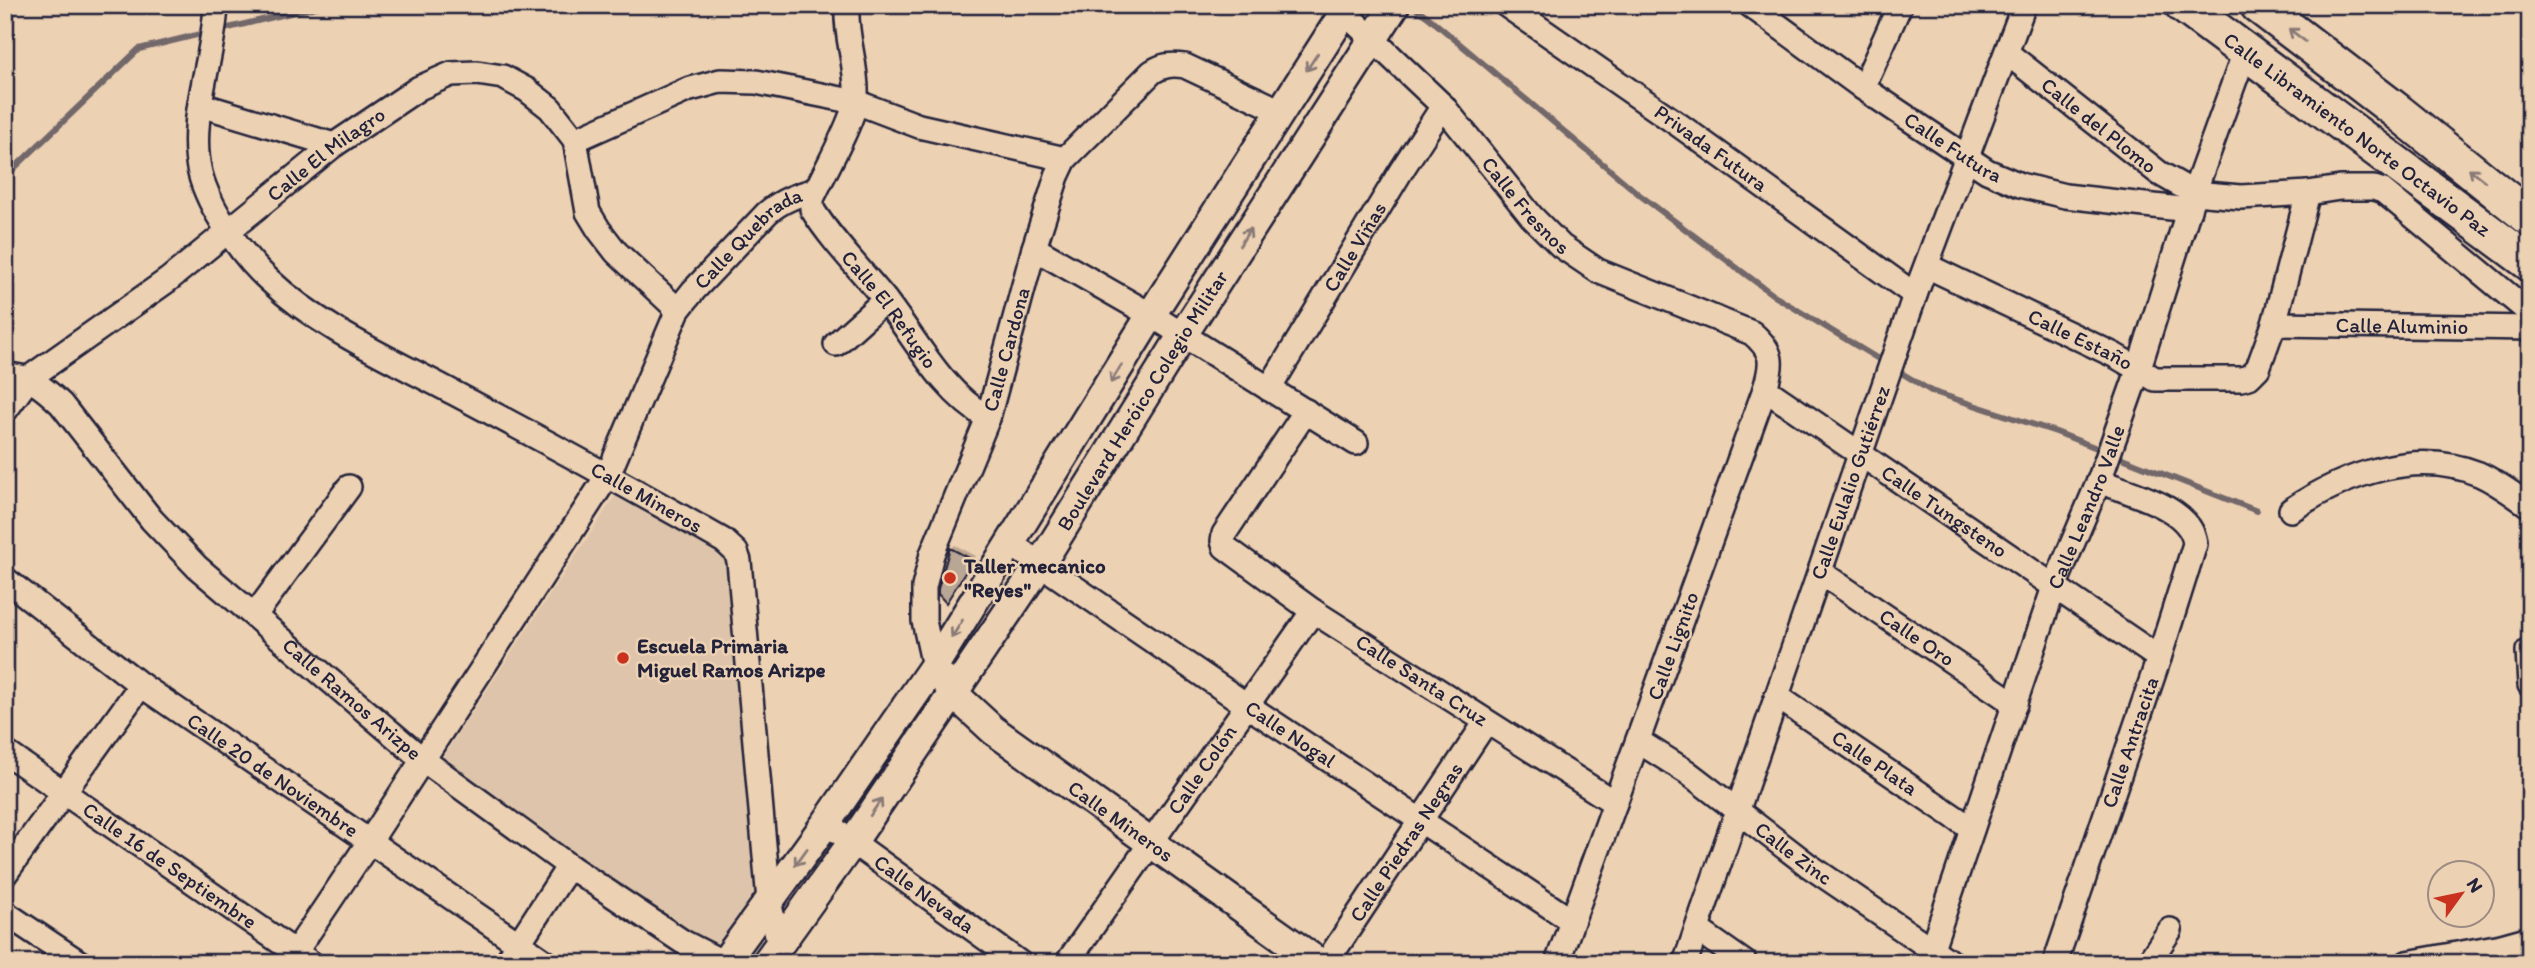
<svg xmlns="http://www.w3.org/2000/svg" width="2535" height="968" font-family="Itim,sans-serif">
	<rect width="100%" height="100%" fill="#edd1b3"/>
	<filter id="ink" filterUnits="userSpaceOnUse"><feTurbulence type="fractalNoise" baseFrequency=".0143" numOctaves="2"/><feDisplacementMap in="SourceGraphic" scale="14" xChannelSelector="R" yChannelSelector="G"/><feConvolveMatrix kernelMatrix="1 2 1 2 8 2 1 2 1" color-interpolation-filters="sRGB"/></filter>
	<g filter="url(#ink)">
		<path fill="#dec4aa" d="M617,493l112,62 29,334 -45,62 -273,-190z"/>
		<path fill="#0003" d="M955,545l21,11 -26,41 1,-48z"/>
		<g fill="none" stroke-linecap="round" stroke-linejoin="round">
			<path stroke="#72676a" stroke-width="6" d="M1411,5l17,12 213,179 135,101 109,66
				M220,30l104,-25
				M5,177l134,-128 70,-17
				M1895,369l36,22 125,41 201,79"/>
		</g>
		<path fill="#baa695" stroke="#22223b" stroke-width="2" d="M950,548l23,12 -27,43 -8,-9v-5z"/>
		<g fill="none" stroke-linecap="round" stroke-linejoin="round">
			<g stroke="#22223b" stroke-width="28">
				<g id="minor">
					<path id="s1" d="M216,5c-2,55 -29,114 -16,168 9,35 42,83 69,107 52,49 122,79 185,113 91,48 181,97 270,148l12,11 3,9 30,340 10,44"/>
					<path id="s2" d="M847,5c-2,34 11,61 9,93 -1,21 -34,78 -44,101v10c20,32 47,59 71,88 33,42 58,94 105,121"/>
					<path id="s3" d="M1506,5l173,120 236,170"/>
					<path id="s4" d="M1750,5l113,83 124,83 33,14 45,11 124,14"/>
					<path id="s5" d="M1344,12l99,94 89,111 29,29 37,25 154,62c22,19 21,29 13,56l-208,574"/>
					<path id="s6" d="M2007,53l152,120 35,20 47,4 67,-4 32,-5h34l9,3 147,122"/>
					<path d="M1863,88l37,-83"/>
					<path d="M201,105l133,40"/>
					<path d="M575,140l112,-50 33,-9 36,1 100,20 63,24 146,33"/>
					<path d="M1034,248l117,67 205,128"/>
					<path id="s7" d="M1927,266l187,89 41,24h86l8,-2 9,-9 16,-44 34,-131"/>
					<path id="s8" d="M2274,324l256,4"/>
					<path d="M836,344l49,-44"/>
					<path id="s9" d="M5,375c25,0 39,13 56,29l91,116 45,47 225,192 147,107 114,76 41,21"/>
					<path id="s10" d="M1269,389l132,-218 42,-65"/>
					<path id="s11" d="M1765,389l394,269"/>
					<path id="s12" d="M5,411l24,-33 139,-98 166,-135 85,-57 32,-14 26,-1 26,4 24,13 23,18 25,32 13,72 11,18 17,22 62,58"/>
					<path id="s13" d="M1306,411l-82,123 -1,7 2,6 88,64 302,192"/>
					<path d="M2291,510c54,-36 125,-62 188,-36 18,8 35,21 51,32"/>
					<path id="s14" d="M1011,544l237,162 324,215"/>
					<path id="s15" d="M1820,572l195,132"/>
					<path id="s16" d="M5,579l136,106 406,278"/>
					<path d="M255,615l94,-128"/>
					<path d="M2528,651l2,34"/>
					<path id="s17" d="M934,666l-10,-45v-34l8,-33 56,-136 46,-170 23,-72 8,-17 87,-87c11,-7 19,-8 33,-6l96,45"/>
					<path id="s18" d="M1778,697l194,132"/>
					<path id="s19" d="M1638,741l49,31 121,93 144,98"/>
					<path id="s20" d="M5,752l306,211"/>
					<path id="s21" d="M826,823l194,140"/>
					<path d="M5,874l136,-189"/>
					<path d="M5,913l75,50"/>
					<path d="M1698,930l47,33"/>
					<path id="s22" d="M288,963l82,-122 238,-366 70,-165 15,-19 74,-78c15,-13 30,-18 49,-23"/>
					<path d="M506,963l63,-97"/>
					<path id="s23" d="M1067,963l246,-352"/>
					<path id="s24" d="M1326,963l160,-241"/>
					<path id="s25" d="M1685,963l230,-668 109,-290"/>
					<path id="s26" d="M1927,963l127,-376 45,-106 39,-110 56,-178 51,-141"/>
					<path id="s27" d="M2055,963l104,-305 36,-114c-3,-37 -66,-51 -96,-63"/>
					<path d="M2148,963l22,-33"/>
					<path d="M2407,963l94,-17 29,-8"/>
				</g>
			</g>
			<g stroke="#22223b" stroke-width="33">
				<g id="tertiary">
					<path id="s28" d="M944,679l10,15 39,36 326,233"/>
					<path d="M724,963l102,-140 108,-157 217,-351 198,-310"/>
					<path id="s29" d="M766,963l86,-120 189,-280 141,-227 213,-331"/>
				</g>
			</g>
			<g stroke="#22223b" stroke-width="40">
				<g id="primary">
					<path id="s30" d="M2183,5l347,258"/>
					<path d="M2258,5l140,107 132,106"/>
				</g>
			</g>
			<use href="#minor" stroke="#edd1b3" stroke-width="23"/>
			<use href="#tertiary" stroke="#edd1b3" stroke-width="28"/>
			<use href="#primary" stroke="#edd1b3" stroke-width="35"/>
		</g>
		<defs><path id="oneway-shaft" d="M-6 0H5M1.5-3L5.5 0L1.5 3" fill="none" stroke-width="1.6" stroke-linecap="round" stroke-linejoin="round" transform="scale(1.75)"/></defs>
		<g stroke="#887a77">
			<use href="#oneway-shaft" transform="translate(2297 35) rotate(-143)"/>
			<use href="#oneway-shaft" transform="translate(1312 62) rotate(123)"/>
			<use href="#oneway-shaft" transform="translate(2477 175) rotate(-141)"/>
			<use href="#oneway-shaft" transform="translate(1245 237) rotate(-58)"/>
			<use href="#oneway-shaft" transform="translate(1116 374) rotate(121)"/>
			<use href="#oneway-shaft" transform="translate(957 629) rotate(122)"/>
			<use href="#oneway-shaft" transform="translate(876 807) rotate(-56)"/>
			<use href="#oneway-shaft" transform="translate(801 857) rotate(126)"/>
		</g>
	</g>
	<g fill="#c8321e" stroke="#edd1b3" stroke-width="2.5">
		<circle cx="950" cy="578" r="7"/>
		<circle cx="623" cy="658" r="7"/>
	</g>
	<g text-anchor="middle" stroke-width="5" stroke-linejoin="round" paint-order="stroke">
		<g font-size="21" fill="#22223b" stroke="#edd1b3">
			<text dy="7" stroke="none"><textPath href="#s6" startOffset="117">Calle del Plomo</textPath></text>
			<text dy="7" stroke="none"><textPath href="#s30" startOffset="217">Calle Libramiento Norte Octavio Paz</textPath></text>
			<text dy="7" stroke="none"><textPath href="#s4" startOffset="248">Calle Futura</textPath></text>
			<text dy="7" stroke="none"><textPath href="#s3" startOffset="250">Privada Futura</textPath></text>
			<text dy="7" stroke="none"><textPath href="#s12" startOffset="413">Calle El Milagro</textPath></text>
			<text dy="7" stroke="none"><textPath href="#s5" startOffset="266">Calle Fresnos</textPath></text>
			<text dy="7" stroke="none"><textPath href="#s22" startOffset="864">Calle Quebrada</textPath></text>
			<text dy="7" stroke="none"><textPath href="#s10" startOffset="166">Calle Viñas</textPath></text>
			<text dy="7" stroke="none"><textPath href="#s2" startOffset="341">Calle El Refugio</textPath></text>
			<text dy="7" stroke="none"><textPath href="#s8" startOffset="128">Calle Aluminio</textPath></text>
			<text dy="7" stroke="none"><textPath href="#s7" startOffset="170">Calle Estaño</textPath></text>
			<text dy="7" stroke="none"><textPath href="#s17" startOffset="332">Calle Cardona</textPath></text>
			<text dy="7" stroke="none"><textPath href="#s29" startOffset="677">Boulevard Heróico Colegio Militar</textPath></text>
			<text dy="7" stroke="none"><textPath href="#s25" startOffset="508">Calle Eulalio Gutiérrez</textPath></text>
			<text dy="7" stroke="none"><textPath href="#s1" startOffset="735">Calle Mineros</textPath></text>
			<text dy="7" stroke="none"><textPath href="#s26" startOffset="483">Calle Leandro Valle</textPath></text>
			<text dy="7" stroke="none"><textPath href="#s11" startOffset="217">Calle Tungsteno</textPath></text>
			<text dy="7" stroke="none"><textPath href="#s15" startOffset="117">Calle Oro</textPath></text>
			<text transform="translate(1673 646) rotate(-70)" y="7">Calle Lignito</text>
			<text dy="7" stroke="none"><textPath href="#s13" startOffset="399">Calle Santa Cruz</textPath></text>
			<text dy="7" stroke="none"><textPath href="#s9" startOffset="481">Calle Ramos Arizpe</textPath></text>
			<text dy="7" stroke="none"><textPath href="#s14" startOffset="338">Calle Nogal</textPath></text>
			<text dy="7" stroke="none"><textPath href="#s27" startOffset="233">Calle Antracita</textPath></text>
			<text dy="7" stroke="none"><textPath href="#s18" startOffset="117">Calle Plata</textPath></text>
			<text dy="7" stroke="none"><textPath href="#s23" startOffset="236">Calle Colón</textPath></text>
			<text dy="7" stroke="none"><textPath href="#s16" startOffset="332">Calle 20 de Noviembre</textPath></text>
			<text dy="7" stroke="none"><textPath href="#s28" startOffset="228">Calle Mineros</textPath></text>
			<text dy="7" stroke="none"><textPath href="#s24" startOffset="145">Calle Piedras Negras</textPath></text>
			<text dy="7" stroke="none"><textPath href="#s19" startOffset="192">Calle Zinc</textPath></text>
			<text dy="7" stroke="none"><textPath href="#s20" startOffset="200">Calle 16 de Septiembre</textPath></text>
			<text dy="7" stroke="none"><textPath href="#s21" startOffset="121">Calle Nevada</textPath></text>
		</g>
		<g font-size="21" font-weight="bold" fill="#22223b" stroke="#edd1b3" text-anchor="start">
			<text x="964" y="573">Taller mecanico<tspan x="964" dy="24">"Reyes"</tspan></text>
			<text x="637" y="653">Escuela Primaria<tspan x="637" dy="24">Miguel Ramos Arizpe</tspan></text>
		</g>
	</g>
	<rect width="2535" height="968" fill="none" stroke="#edd1b3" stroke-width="28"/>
	<rect x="14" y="14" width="2507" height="940" fill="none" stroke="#22223b" stroke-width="2.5" filter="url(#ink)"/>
	<g transform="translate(2461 894) rotate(57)"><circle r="33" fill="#edd1b3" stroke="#9c8b83" stroke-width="2"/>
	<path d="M0-5L12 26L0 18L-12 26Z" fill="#c8321e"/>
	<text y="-10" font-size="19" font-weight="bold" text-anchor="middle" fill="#22223b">N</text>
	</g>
</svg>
